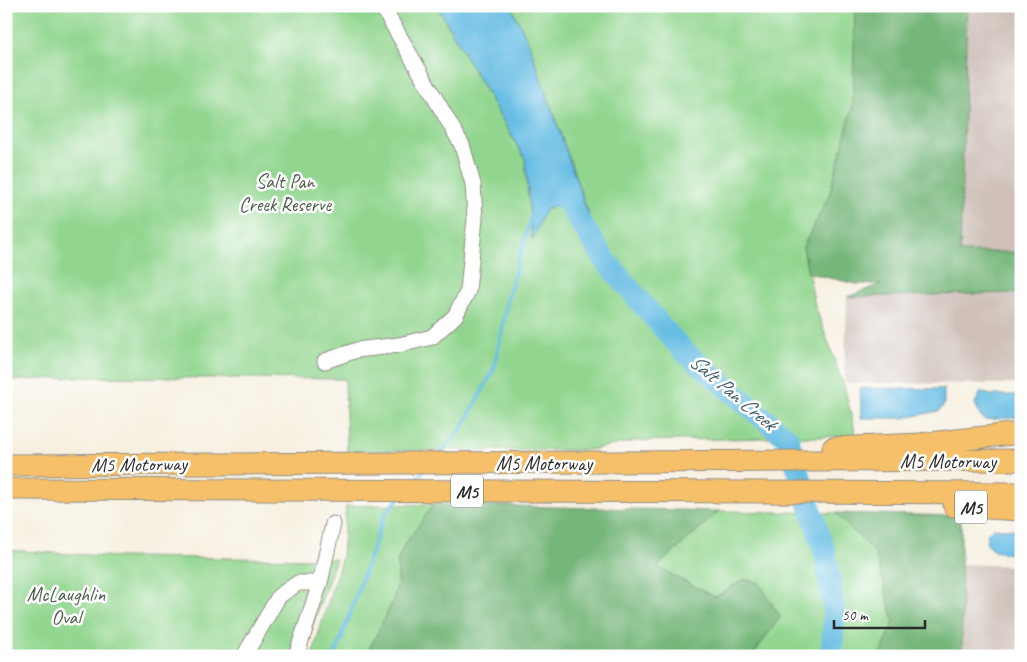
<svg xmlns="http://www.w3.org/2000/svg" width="1027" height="662" font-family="Caveat,sans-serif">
	<rect width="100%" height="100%" fill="#fff"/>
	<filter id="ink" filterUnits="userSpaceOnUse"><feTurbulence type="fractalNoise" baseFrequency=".02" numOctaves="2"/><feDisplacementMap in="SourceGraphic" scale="10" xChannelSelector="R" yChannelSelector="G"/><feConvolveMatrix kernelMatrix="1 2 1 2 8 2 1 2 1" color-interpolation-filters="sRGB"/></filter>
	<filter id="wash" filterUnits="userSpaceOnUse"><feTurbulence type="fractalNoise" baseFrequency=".0096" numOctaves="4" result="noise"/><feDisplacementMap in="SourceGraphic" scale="20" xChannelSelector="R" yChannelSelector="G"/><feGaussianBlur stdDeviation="1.12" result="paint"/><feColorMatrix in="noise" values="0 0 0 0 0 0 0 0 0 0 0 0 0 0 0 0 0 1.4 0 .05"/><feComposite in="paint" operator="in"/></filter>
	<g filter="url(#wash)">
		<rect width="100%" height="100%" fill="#f7f0e1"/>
		<path fill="#cfc1ba" d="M967,6h54v246l-61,1z
			M1021,293v91l-177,-1 3,-86z
			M961,564l60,2v90h-59z"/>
		<path fill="#91d58e" stroke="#5e805c" d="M6,6h431l88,153 7,79 13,-28 24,-9 20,14 -60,-171 -18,-38h344l-2,100 -24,90 -26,51 12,59 30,83 11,47 -220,5 -47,9 -242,1 -2,-72 -265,-2 -74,4z
			M434,504l-29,40 -7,15v24l-6,20 -26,53h-54l30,-100 4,-50z
			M719,511l116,2 40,40 19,69 -14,34h-128l28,-39 -35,-38 -30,18 -58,-30z
			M6,550l112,7 218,2 -34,97h-296z"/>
		<path fill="#74b679" stroke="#507052" d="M855,6h112l-7,246h61v41l-174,4 34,-13h-25l-48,-11 -5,-26 26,-51 24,-90z
			M434,504l285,7 -62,56 58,30 30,-18 14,3 21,35 -28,39h-386l26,-53 6,-20v-24l7,-15z
			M835,513l126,3 1,140h-82l14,-34 -19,-69z"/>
		<path fill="#68bde4" stroke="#4a7488" d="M437,6h74l18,38 60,172 -20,-15 -24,9 -13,30 -7,-81z
			M860,388l84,1v16l-5,6 -35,7h-43z
			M981,392l10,3h30v22l-36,3 -6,-5 -4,-12z
			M993,528l28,2v26l-27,-5 -8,-8 1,-9z"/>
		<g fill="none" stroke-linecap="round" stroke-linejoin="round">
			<path stroke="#68bde4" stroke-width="4" d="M438,455l23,-25 33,-61 15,-75 23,-82
				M413,483l10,-12
				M335,656l50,-143 15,-16"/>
			<path stroke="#68bde4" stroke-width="22" d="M551,177l54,83 58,68 23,25 102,86 37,114 9,58 -2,45"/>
		</g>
	</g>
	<g filter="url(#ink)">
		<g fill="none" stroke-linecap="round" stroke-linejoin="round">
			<g stroke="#918e86" stroke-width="17">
				<path id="minor" d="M325,361l32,-11 42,-5 33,-8 23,-21 13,-25 7,-73 -2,-34 -11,-39 -80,-139
					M244,656l35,-60 19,-13h22
					M296,656l24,-73 13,-59"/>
			</g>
			<g stroke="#918e86" stroke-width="23">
				<path id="highway" d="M833,448l87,-4 101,-11
					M6,465l1015,-5
					M6,489l1015,4
					M954,506l67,4"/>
			</g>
			<use href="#minor" stroke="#fff" stroke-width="15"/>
			<use href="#highway" stroke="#f6c06b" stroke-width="21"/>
		</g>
	</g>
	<g text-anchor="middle" stroke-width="5" stroke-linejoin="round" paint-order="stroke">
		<g fill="#fff" stroke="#6b6b6b" stroke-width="1">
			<rect x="451" y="474.5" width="32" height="33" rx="4"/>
			<rect x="955" y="490.5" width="32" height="33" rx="4"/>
		</g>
		<g font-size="19" font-weight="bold" fill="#2b2b2b">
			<text x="467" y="498">M5</text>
			<text x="971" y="514">M5</text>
		</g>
		<g font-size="20" fill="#4a5e49" stroke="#fff">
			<text x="285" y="188">Salt Pan<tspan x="285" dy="23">Creek Reserve</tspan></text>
			<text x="66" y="601">McLaughlin<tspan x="66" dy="23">Oval</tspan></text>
		</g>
		<g font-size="20" fill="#2b2b2b" stroke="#fff">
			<text x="948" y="468">M5 Motorway</text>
			<text x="544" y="470">M5 Motorway</text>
			<text transform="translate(139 464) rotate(-1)" y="7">M5 Motorway</text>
		</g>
		<g font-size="21" font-style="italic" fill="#405e6c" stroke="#fff">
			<text transform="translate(733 392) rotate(40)" y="7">Salt Pan Creek</text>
		</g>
	</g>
	<rect width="1027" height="662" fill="none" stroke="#fff" stroke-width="25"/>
	<path d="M834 620v8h91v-8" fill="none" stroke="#2b2b2b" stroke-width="2.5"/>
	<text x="842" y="620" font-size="15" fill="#2b2b2b" stroke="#ffffff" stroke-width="4" paint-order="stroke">50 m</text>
</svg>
